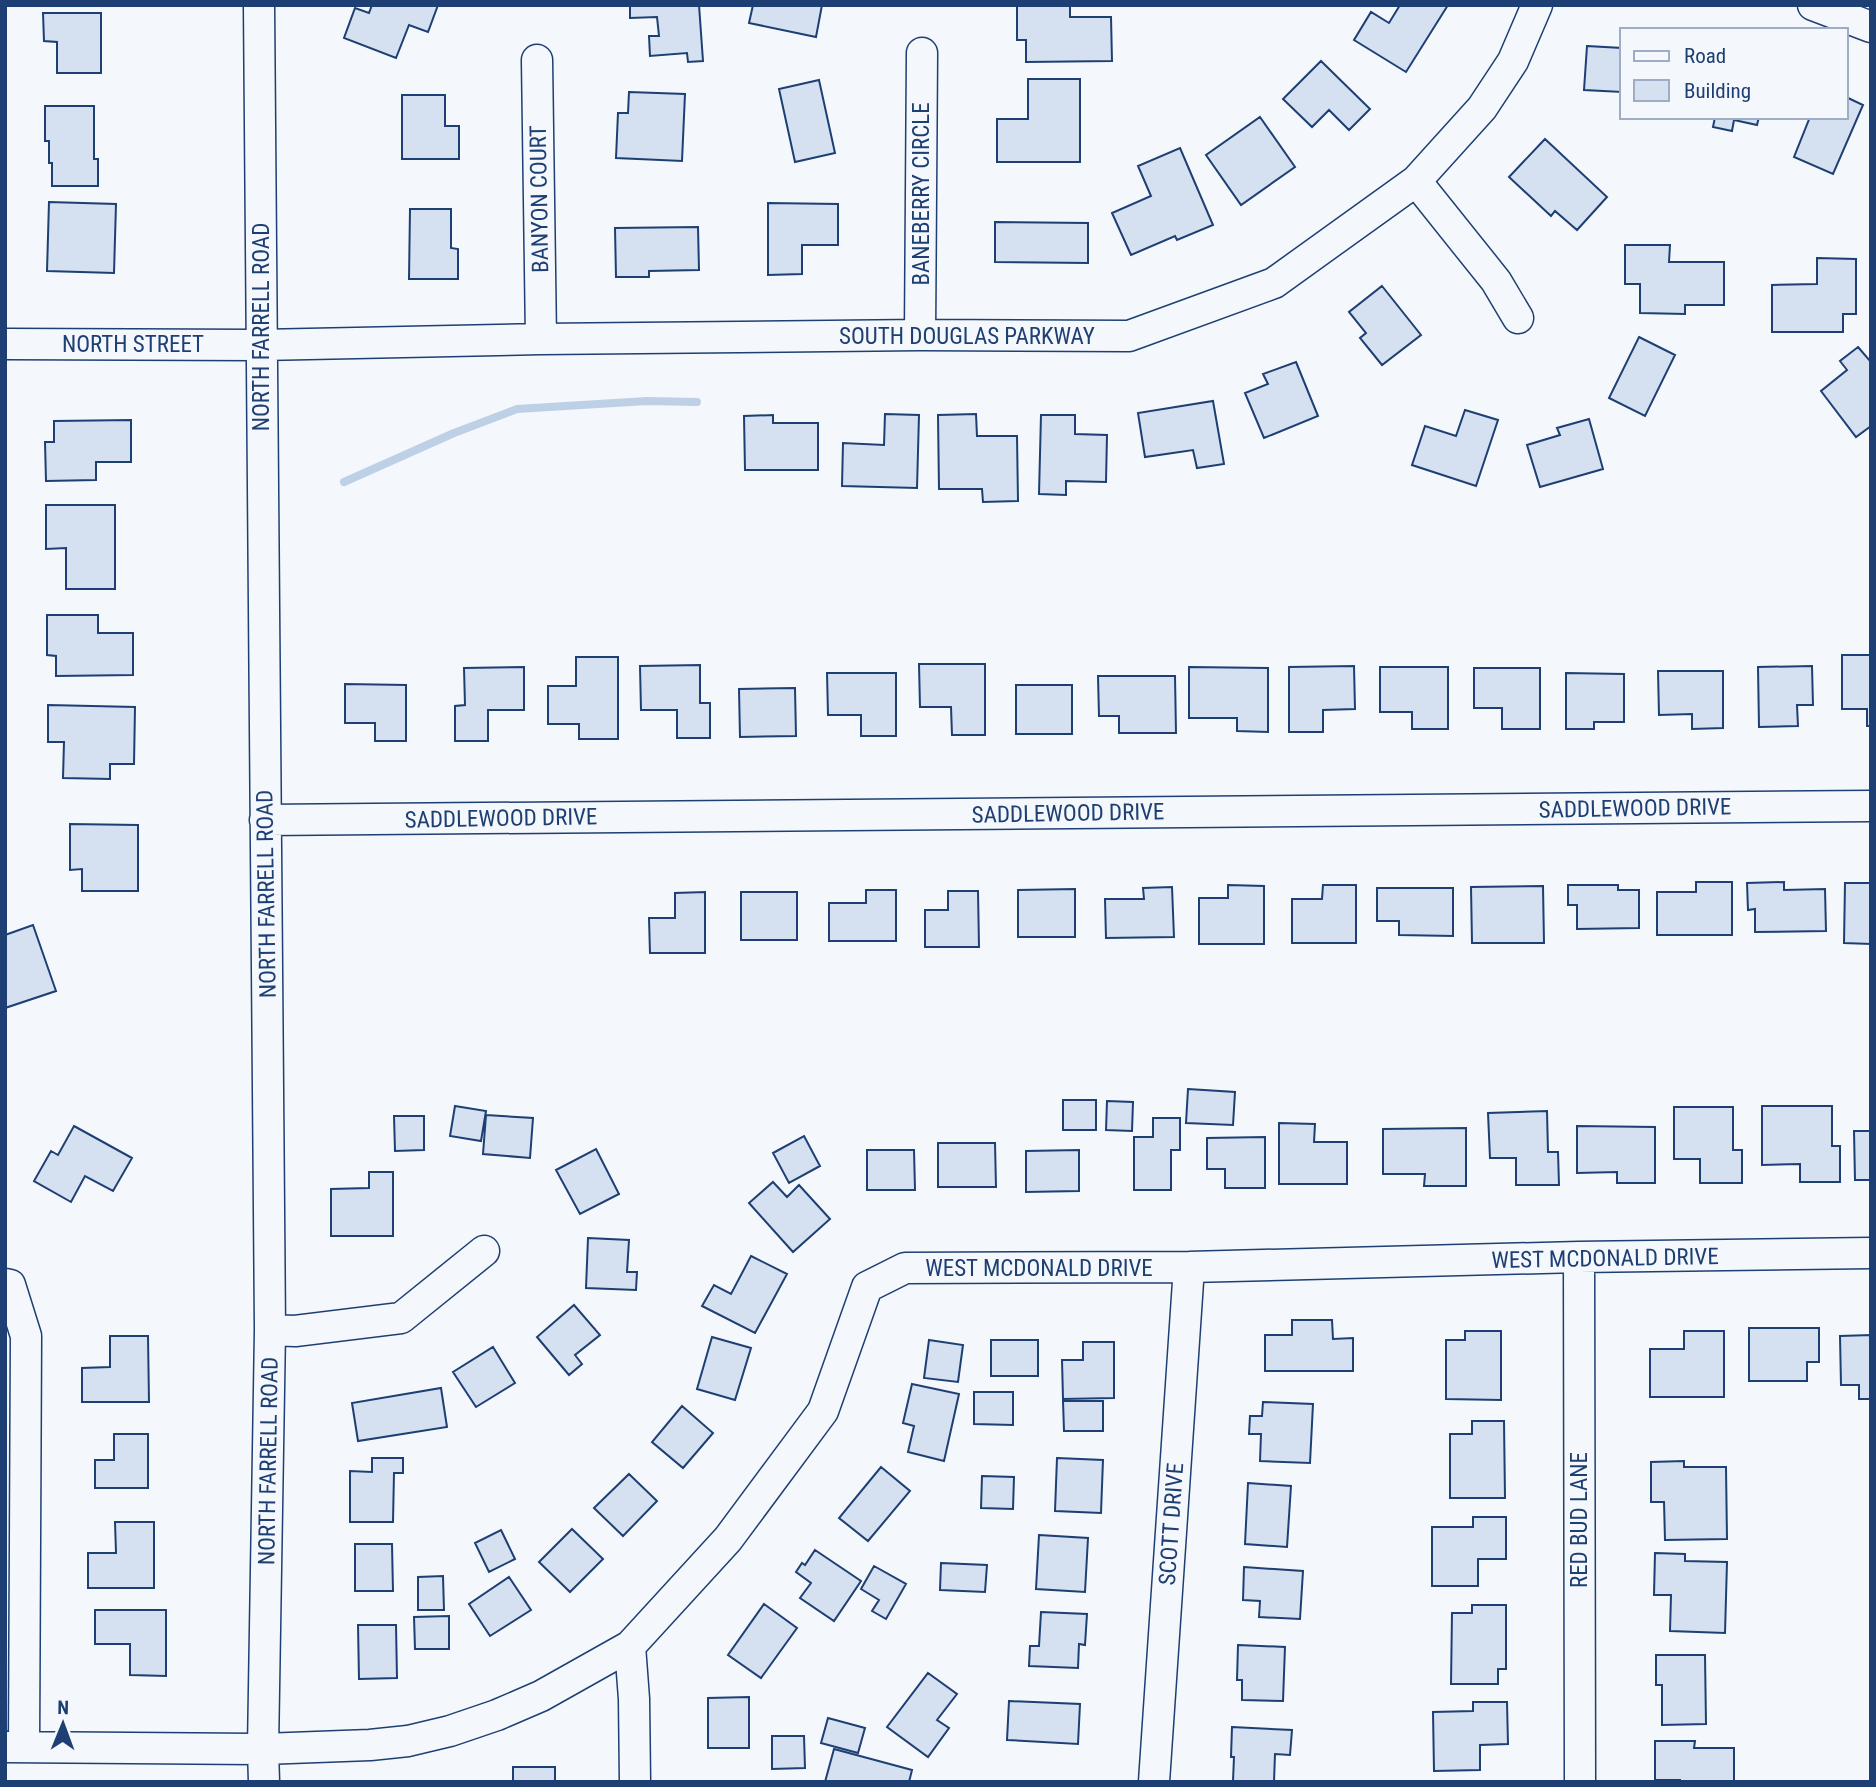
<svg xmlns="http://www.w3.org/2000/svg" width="1876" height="1787" font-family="'Roboto Condensed',sans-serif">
	<rect width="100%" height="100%" fill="#f4f7fb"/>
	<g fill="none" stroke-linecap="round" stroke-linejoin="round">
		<path stroke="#bed0e5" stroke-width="8" d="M344,482l110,-49 63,-24 130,-8 50,1"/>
	</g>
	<path fill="#d5e0f0" stroke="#1d3f73" stroke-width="2" d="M372,5h66l-10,27 -19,-7 -13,33 -52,-20 11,-30 14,5z
		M630,5h69l4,56 -15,1 -1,-9 -37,3 -1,-20h10l-2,-19 -27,1z
		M753,5h69l-6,32 -67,-14z
		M1017,5h53v12h41l1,44 -86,1v-22h-9z
		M1400,5h48l-42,67 -52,-32 17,-28 18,11z
		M43,13h58v60h-44v-31l-13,-1z
		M1587,46l35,2v44l-38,-2z
		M1321,61l49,48 -21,21 -20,-20 -17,17 -29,-28z
		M1028,79h52v83h-83v-43h31z
		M819,80l16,73 -40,9 -16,-73z
		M629,92l56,2 -3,67 -66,-3 2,-45h10z
		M402,95h43v31h14v33h-57z
		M1846,97l17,8 -30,69 -39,-17 16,-40h36z
		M45,106h49v53h4v27h-46v-23h-3v-22h-4z
		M1260,117l35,50 -54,38 -35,-50z
		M1715,117h44l-2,8 -23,-5 -2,11 -19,-4z
		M1545,139l62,58 -30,33 -22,-19 -4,5 -42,-39z
		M1180,148l33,77 -36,15 -2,-4 -44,19 -19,-42 39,-17 -13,-30z
		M49,202l67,2 -2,69 -67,-2z
		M768,203l70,1v41h-36v29l-34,1z
		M410,209h41v39l7,1v30h-49z
		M995,222l93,1v40l-93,-1z
		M698,227l1,43 -50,1v6h-33l-1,-49z
		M1625,245h45l-1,17h55v43h-39v9l-45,-1v-29h-15z
		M1817,258l39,1v55h-13v18h-71v-47l45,-1z
		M1382,286l39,49 -39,30 -22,-27 6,-5 -17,-21z
		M1639,337l36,18 -30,61 -36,-18z
		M1858,347l13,15v64l-15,11 -35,-46 26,-21 -7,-9z
		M1296,362l22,54 -54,22 -19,-45 23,-9 -5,-10z
		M1213,401l11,63 -27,4 -4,-18 -48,7 -7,-44z
		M1465,410l33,10 -22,66 -64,-21 13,-39 31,10z
		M885,414l34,1 -2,73 -75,-2 1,-43 41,2z
		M976,414l1,22h40l1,65 -35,1 -1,-13h-43l-1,-74z
		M773,415v8h45v47h-73l-1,-54z
		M1041,415h34v19l32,1 -1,47 -40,-1v14l-27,-1z
		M1589,419l14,50 -63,18 -13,-42 33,-10 -3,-7z
		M131,420v42h-35v18l-50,1 -1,-39h9v-21z
		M46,505h69v84h-49v-41l-20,1z
		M47,615h51v18h35v42l-77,1v-20l-9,-1z
		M1842,655h29v71h-4v-17h-25z
		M576,657h42v82h-39v-15h-31v-38h28z
		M919,664h66v71h-33l-1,-28h-31z
		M700,665v38h10v35h-33v-28h-36l-1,-44z
		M1354,666l1,43 -32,1v22h-34v-65z
		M1812,666l1,39h-16l1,21 -39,1 -1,-60z
		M524,667v43h-36v31h-33v-35l10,-1 -1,-37z
		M1189,667l79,1v64l-31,-1v-13h-48z
		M1380,667h68v62h-36v-17h-32z
		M1474,668h66v61h-38v-21h-28z
		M1658,671h65v57l-31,1v-15l-33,1z
		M827,673h69v63h-35v-21h-33z
		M1566,673l58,1v48h-30v7h-28z
		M1098,676h77l1,57h-57v-17h-20z
		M345,684l61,1v56h-31v-18h-30z
		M1016,685h56v49h-56z
		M795,688l1,48 -56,1 -1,-48z
		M48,705l87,2 -1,57h-24v15l-47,-1 1,-36h-16z
		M70,824l68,1v66h-56v-22l-12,1z
		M1696,882h36v53h-75v-43h39z
		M1784,882v8l41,-1 1,42 -71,1v-23l-7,1 -1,-27z
		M1845,883h25l1,61 -27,-1z
		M1228,885l36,1v58h-65v-46h29z
		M1323,885h33v58h-64v-44h30z
		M1568,885h50v5h21v38l-62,1v-24h-9z
		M1543,886l1,57h-72l-1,-56z
		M1172,887l2,50 -68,1 -1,-39h39l-1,-11z
		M1377,888h76v48l-54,-1v-14h-22z
		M1075,889v48h-57v-47z
		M866,890h30v51h-67v-38h37z
		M948,891h30l1,56h-54v-37h23z
		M705,892v61h-55l-1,-35h26v-25z
		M741,892h56v48h-56z
		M33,925l23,66 -51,17v-73z
		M1188,1089l47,3 -2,33 -47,-2z
		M1063,1100h33v30h-33z
		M1107,1101l26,1 -1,29 -26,-1z
		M455,1106l31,5 -5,30 -31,-5z
		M1762,1106h70v40h8v36h-40v-18l-38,1z
		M1674,1107h59v43h9v33h-42v-24h-26z
		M1547,1111l1,41h10l1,33h-43v-27h-26l-2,-45z
		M486,1115l47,3 -3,40 -47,-4z
		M394,1116h30v34l-29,1z
		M1153,1118h27v32h-9v40h-37v-53h19z
		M1279,1123l36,1 -1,18h33v42h-68z
		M74,1126l58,32 -19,33 -28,-15 -14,26 -37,-21 17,-30 7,4z
		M1577,1126l78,1v56h-38v-11l-40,1z
		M1466,1128v58h-42l1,-12h-42v-45z
		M1854,1131h17v49h-16z
		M804,1136l16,30 -31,17 -16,-30z
		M1265,1137v51h-40v-19h-18v-31z
		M938,1143h57l1,44h-58z
		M596,1149l23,45 -39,20 -24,-44z
		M867,1150h47l1,40h-48z
		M1079,1150v41l-53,1v-41z
		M369,1172h24v64h-62v-47l38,-1z
		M773,1182l14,15 12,-12 31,34 -37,33 -44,-49z
		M588,1238l41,2 -2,32h10l-1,18 -50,-2z
		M751,1256l36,18 -32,59 -53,-27 12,-21 17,9z
		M574,1305l26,30 -25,20 7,9 -13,11 -32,-38z
		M1292,1320h40l1,19 20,-1v33h-88v-36h27z
		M1749,1328h70v34h-12v19h-58z
		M1465,1331h36v69l-55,-1v-59h19z
		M1684,1331h40v66h-74v-48h34z
		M1871,1335v64h-12v-14h-18l-1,-49z
		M110,1336h38l1,66h-67v-34l28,-1z
		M712,1337l39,11 -16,52 -38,-11z
		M929,1340l34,5 -5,37 -34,-4z
		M991,1340h47v36h-47z
		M1083,1342h31v56l-51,1 -1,-39h21z
		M493,1347l22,36 -39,24 -23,-35z
		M912,1384l47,10 -15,67 -36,-9 6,-26 -11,-3z
		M441,1388l6,39 -89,14 -6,-38z
		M974,1392h39v33l-39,-1z
		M1063,1401h40v30h-39z
		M1263,1402l50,2 -3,59 -50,-2 1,-27h-12l1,-18h12z
		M682,1406l31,27 -30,35 -31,-26z
		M1472,1421h32l1,77h-55v-64h22z
		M114,1434h34v54h-53v-28h19z
		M372,1458h31v15h-9l-1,49h-43v-51l22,1z
		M1057,1458l46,2 -2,53 -46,-2z
		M1684,1461v6h42l1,72 -62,1 -1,-38h-13v-40z
		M881,1467l29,24 -42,50 -29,-23z
		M629,1474l28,27 -34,35 -29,-28z
		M982,1476l32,1 -1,32 -32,-1z
		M1248,1483l43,3 -4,61 -42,-3z
		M1473,1517h33v42h-28v27h-46v-59h41z
		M115,1522h39v66h-66v-35h28z
		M572,1529l31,30 -33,33 -31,-30z
		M501,1530l14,29 -26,13 -14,-29z
		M1039,1535l49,3 -3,54 -49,-3z
		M355,1544h37l1,47h-38z
		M815,1550l46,31 -27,40 -34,-23 11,-15 -15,-11 6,-9 3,2z
		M1655,1553l30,1v7l42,1 -2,71 -55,-2 1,-36h-17z
		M941,1563l46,2 -2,27 -45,-2z
		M874,1566l32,18 -20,35 -14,-8 7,-11 -18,-11z
		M1244,1567l59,4 -3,48 -41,-2 1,-16 -17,-1z
		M443,1576l1,34h-26v-33z
		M509,1577l22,33 -41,26 -21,-32z
		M764,1604l33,24 -36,50 -33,-23z
		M1472,1605h34v64h-8v15h-47l1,-71h20z
		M95,1610h71v66l-36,-1v-31h-35z
		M1041,1612l46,2 -2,31 -6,-1 -1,24 -49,-2 1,-20h9z
		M449,1616v33h-34l-1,-32z
		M358,1625h38l1,53 -38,1z
		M1238,1645l47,2 -2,54 -41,-1v-20h-5z
		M1656,1655h49l1,69 -44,1v-40h-6z
		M928,1673l29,21 -20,26 12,8 -21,29 -41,-30z
		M749,1697v51h-41v-50z
		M1009,1701l71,3 -2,40 -71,-4z
		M1473,1702h34l1,42 -28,1v25l-46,1 -1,-59 40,-1z
		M828,1718l37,10 -7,25 -37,-10z
		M1232,1727l60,3 -2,25 -15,-1 -1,28 -41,-1 1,-24h-3z
		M772,1736h32l1,32 -33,1z
		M1655,1741h40l-1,7h40v34h-54v-2h-25z
		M834,1749l78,21 -3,12h-84z
		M513,1767h42v15h-42z"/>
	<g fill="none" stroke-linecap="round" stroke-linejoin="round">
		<g stroke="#1d3f73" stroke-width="33">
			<path id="minor" d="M259,5l11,1325 -7,419 1,33
				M1813,5l58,22
				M537,60l4,279
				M1416,181l80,100 22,37
				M920,335l2,-282
				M5,344l256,1 280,-6 379,-4 209,1 145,-53 142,-102 66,-73 31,-47 24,-56
				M265,820l1606,-14
				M1579,1257l1,525
				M5,1284l5,1 16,51 -2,411
				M270,1330l25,1 106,-13 83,-67
				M630,1646l4,53 1,83
				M5,1747l258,2 107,-4 38,-4 42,-10 47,-16 44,-19 89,-50 98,-107 95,-128 44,-124 38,-19 284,-1 390,-10 292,-4
				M1154,1782l35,-515"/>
		</g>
		<use href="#minor" stroke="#f4f7fb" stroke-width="30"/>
	</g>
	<g text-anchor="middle" stroke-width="5" stroke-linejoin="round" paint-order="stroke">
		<g font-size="23" fill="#1d3f73" stroke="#f4f7fb">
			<text transform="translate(921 194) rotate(-90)" y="8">BANEBERRY CIRCLE</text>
			<text transform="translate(539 199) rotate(-91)" y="8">BANYON COURT</text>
			<text transform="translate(261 327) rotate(-90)" y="8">NORTH FARRELL ROAD</text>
			<text x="967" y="344">SOUTH DOUGLAS PARKWAY</text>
			<text x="133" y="352">NORTH STREET</text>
			<text transform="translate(1635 808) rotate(-1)" y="8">SADDLEWOOD DRIVE</text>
			<text transform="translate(1068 813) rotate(-1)" y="8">SADDLEWOOD DRIVE</text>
			<text transform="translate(501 818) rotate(-1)" y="8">SADDLEWOOD DRIVE</text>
			<text transform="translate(266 894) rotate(-91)" y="8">NORTH FARRELL ROAD</text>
			<text transform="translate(1605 1258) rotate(-1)" y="8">WEST MCDONALD DRIVE</text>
			<text x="1039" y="1276">WEST MCDONALD DRIVE</text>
			<text transform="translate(268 1461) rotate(-89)" y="8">NORTH FARRELL ROAD</text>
			<text transform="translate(1579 1520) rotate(-90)" y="8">RED BUD LANE</text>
			<text transform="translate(1171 1524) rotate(-86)" y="8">SCOTT DRIVE</text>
		</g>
	</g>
	<rect width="1876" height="1787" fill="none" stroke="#1d3f73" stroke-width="14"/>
	<rect x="1620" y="28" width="228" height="91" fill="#f4f7fb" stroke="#9eadc5" stroke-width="2"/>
	<rect x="1634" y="51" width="35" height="10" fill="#f4f7fb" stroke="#9eadc5" stroke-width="2"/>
	<text x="1684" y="63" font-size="21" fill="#1d3f73">Road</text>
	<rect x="1634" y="80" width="35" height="21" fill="#d5e0f0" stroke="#9eadc5" stroke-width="2"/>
	<text x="1684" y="98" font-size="21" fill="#1d3f73">Building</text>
	<g transform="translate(63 1724) rotate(1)" stroke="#f4f7fb" stroke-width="5" paint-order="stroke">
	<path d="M0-5L12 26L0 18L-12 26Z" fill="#1d3f73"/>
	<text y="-10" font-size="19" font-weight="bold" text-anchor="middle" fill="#1d3f73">N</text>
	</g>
</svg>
